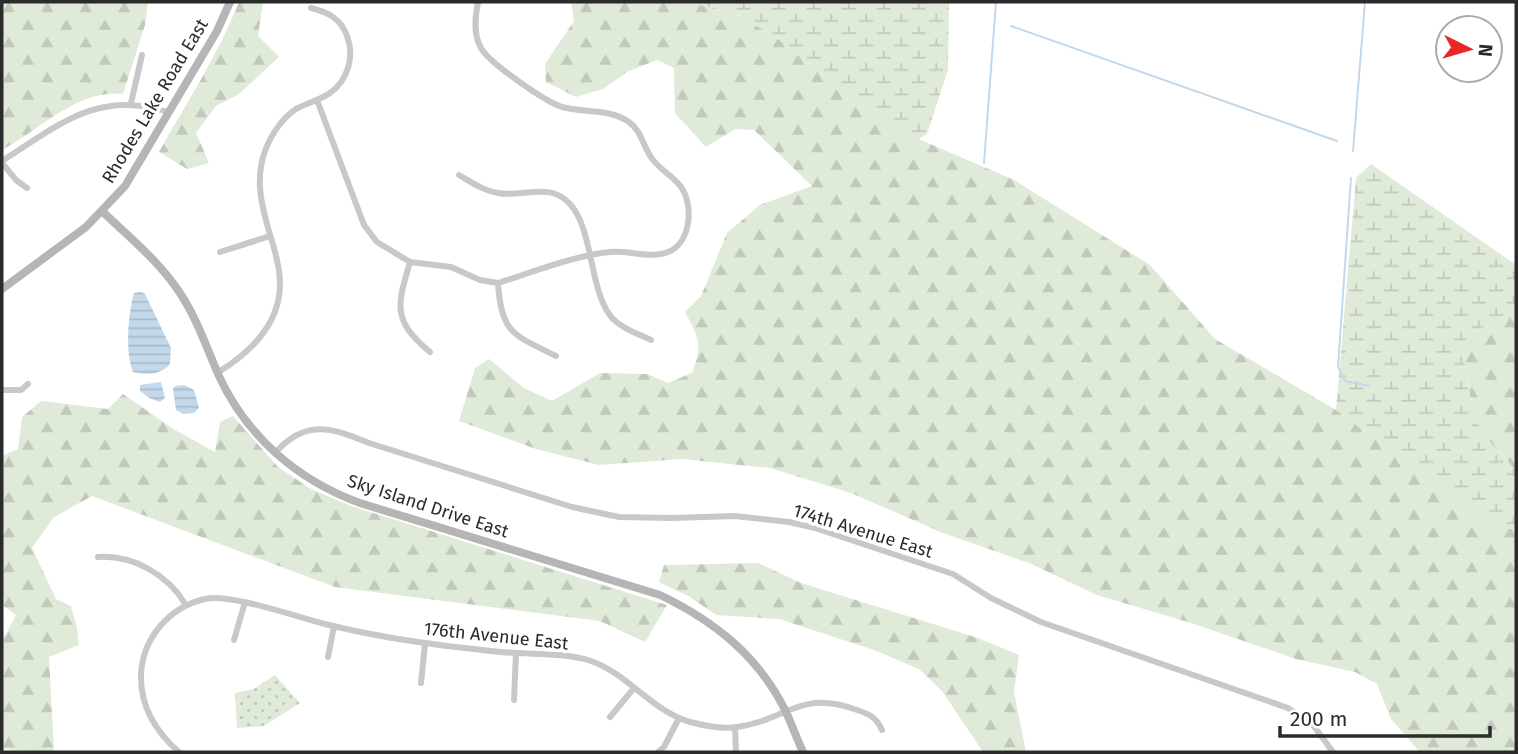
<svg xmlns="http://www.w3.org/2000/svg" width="1518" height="754" font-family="'Fira Sans',sans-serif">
	<defs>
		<pattern id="green-dots" width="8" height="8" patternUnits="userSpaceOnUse" patternTransform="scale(1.75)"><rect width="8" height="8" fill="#e0ead8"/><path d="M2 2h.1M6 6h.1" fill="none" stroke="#c0c9ba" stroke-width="1.8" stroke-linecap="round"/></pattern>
		<pattern id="forest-firs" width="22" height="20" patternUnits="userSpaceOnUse" patternTransform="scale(1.75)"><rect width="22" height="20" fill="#e0ead8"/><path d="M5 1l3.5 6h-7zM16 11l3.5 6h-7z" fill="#c0c9ba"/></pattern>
		<pattern id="wetland-marsh" width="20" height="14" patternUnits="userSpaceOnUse" patternTransform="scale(1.75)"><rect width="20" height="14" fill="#e0ead8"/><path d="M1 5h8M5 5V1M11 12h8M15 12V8" fill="none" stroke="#c0c9ba"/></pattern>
		<pattern id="water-rules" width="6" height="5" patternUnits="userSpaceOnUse" patternTransform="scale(1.75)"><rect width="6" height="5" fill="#c3d9eb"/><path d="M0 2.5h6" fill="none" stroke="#a8baca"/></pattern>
	</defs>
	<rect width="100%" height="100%" fill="#fff"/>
	<path fill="url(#green-dots)" d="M275,675l25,28 -36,23 -27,2 -2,-35 19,-4z"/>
	<path fill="url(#forest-firs)" d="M2,2h146l-3,23 -22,69c-46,-5 -83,36 -121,56z
		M239,2h24l-5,34 21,21 -40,37 -23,12 -20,27 13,30 -22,6 -28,-17c28,-50 59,-97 80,-150z
		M571,2h118l52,14 37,23 108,86 128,55 136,85 65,74 121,71 160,117 20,2v223h-96l-29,-33 -14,-35 -22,-12 -59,-13 -105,-36 -94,-28 -68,-32 -86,-30 -92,-40 -81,-25 -88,-9 -83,6 -63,-16 -77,-28 16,-53 14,-9 35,29 28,13 48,-28 47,1 21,9 24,-10c11,-28 7,-35 -7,-61l16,-16 26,-63 33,-28 52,-19 -58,-56 -19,-1 -29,18 -31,-34 -1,-45 -17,-8 -30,12 -24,17 -27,8 -30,-15 -1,-18 29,-43z
		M1516,312v159l-34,-38 -10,-24 -9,-59 5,-16z
		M123,394l52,36 40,22 5,-30 13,-6 45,51 33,22 40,17 316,99 -22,37 -45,-21 -265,-34 -243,-91 -38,21 -22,31 24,51 15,7 6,22 2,17 -30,12 5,95 -52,-3v-113h3l11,-21 -14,-10v-149l16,-7 4,-32 19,-16 67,8z
		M758,563l43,20 174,54 44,18 -5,37 12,60h-43l-41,-61 -23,-22 -45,-19 -95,-31 -63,-4 -26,-18 -31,-15 5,-17z"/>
	<path fill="url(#wetland-marsh)" d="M689,2h260l-1,68 -21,64 -9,5 -32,-14 -108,-86 -37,-23z
		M1371,164l145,101v47l-48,22 -5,17 9,58 10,24 34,38v58l-20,-2 -160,-117 20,-232z"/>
	<path fill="url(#water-rules)" d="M141,292l4,2 26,54 -1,16c-9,11 -23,11 -37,8 -8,-21 -5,-57 1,-79z
		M161,382l4,16 -5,4 -11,-4 -9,-7v-6z
		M184,385l10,5 5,18 -5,5 -11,1 -7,-4 -3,-21 2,-3z"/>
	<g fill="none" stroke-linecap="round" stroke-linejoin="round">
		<path stroke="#c3d9eb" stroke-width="2" d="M1011,26l326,115
			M1353,151l12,-149
			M984,163l12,-161
			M1351,178l-13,189 7,14 24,5"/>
		<path stroke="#c8c8c8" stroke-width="6" d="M317,100l47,125 13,17 33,20 41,5 29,13 18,3c36,-11 74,-27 112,-31 18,-2 41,7 58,0 23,-9 26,-47 13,-65 -7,-10 -19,-16 -27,-26 -11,-12 -11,-29 -25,-39 -20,-14 -45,-9 -67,-15 -16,-5 -73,-44 -81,-59 -8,-14 -6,-31 -3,-46
			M131,103l11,-48
			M2,161c57,-36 96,-72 166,-49
			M2,163l14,17 11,8
			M459,175c12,7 25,16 39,18 25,5 51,-12 72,11 24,26 19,90 43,115 10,10 25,15 38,21
			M220,252l50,-16
			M410,262c-13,44 -18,58 20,90
			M498,283c3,51 16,52 58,73
			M217,373c38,-23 69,-55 62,-102 -2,-16 -8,-32 -12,-47 -7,-25 -11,-48 -2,-73 6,-16 17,-33 31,-42 11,-6 24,-9 34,-16 18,-13 25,-37 17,-57 -6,-17 -19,-24 -36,-28
			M2,390h19l7,-6
			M275,453c30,-34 56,-26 94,-10l203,64 47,10 53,1 63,-2 54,6 26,6 138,46 38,24 50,24 247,86 25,17 20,27
			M98,557c36,-2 70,18 88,48
			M234,640l11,-38
			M328,657l6,-31
			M421,683l4,-39
			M514,700l2,-47
			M610,717l24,-29
			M735,727l1,25
			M179,752c-23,-20 -39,-46 -38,-78 2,-36 28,-67 64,-75 25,-6 95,19 124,26 57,14 114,21 172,27 30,3 62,0 90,9 37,13 61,50 99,61 15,4 32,7 47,5 50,-7 62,-37 117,-18 13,4 22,7 28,21
			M658,752l6,-5 15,-29"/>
		<path stroke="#b5b5b5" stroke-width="8" d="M103,212c26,25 57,50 77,81 17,26 26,53 38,81 28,62 79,106 142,129l300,92c54,26 99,61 126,117 6,13 11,27 17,40
			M2,289l84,-62 39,-41 92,-155 13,-29"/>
	</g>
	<g text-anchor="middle" stroke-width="7" stroke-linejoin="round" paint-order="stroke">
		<g font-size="18" fill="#2b2b2b" stroke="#fff">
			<text transform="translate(155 101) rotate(-59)" y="6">Rhodes Lake Road East</text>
			<text transform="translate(428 506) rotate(18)" y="6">Sky Island Drive East</text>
			<text transform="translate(863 531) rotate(17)" y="6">174th Avenue East</text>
			<text transform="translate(496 636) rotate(6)" y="6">176th Avenue East</text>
		</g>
	</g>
	<rect width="1518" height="754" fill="none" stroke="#2b2b2b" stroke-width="7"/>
	<g transform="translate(1469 49) rotate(95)"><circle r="33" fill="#ffffff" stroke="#aaaaaa" stroke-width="2"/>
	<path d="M0-5L12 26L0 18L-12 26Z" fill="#ea2626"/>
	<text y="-10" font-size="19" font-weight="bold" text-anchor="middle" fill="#2b2b2b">N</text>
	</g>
	<path d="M1280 726v10h210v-10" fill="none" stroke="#2b2b2b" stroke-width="3.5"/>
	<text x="1290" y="726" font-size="21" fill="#2b2b2b" stroke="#ffffff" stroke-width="5" paint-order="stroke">200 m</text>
</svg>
